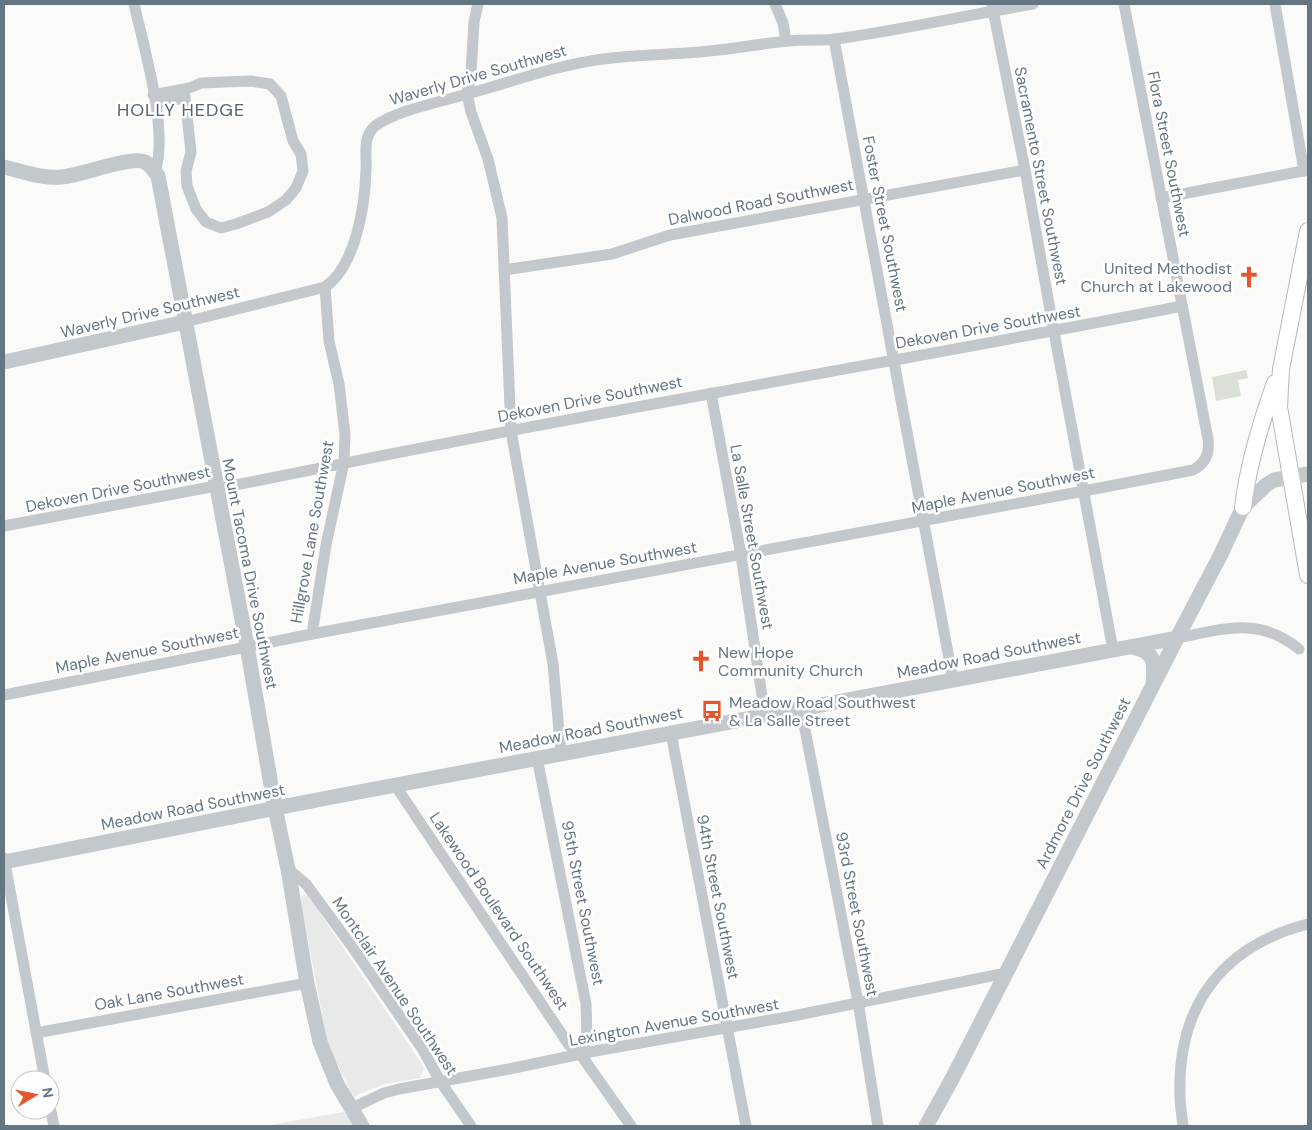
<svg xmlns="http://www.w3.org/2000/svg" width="1312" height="1130" font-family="'DM Sans',sans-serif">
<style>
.built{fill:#e8e9e9}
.green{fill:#dadfd7}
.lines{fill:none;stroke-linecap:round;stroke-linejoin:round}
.secondary-casing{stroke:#b3babf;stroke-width:18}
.minor{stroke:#c3c8cc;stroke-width:11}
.tertiary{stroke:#c3c8cc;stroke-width:15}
.secondary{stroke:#fff;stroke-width:16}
.labels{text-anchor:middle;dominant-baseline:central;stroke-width:5;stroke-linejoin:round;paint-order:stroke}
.street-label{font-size:16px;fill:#657683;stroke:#fff}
.poi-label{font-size:16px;fill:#657683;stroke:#fff;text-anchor:start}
.neighbourhood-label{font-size:18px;letter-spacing:1px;fill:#57646e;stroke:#fff}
</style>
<rect width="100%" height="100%" fill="#fafaf8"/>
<g class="built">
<path d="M305 894 309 897 421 1063 424 1068 420 1078 385 1084 361 1093 354 1098 328 1045 301 904V897Z"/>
<path d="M344 1112 354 1126H265Z"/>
</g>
<path class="green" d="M1246 370 1248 378 1238 380 1241 396 1216 401 1212 377Z"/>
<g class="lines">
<g class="secondary-casing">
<g id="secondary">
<path d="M1308 231 1281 369 1279 407 1308 575"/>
<path d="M1243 507C1248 466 1261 422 1275 383"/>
</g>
</g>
<g class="minor">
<path d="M134 4C144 48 169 131 155 172"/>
<path d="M478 4 474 22 471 73 467 94 471 112 488 159 502 218 511 431 553 664 561 753"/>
<path d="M775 4 783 23 786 41"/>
<path d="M1275 4 1304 171"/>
<path d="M992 5 1025 170 1054 332 1113 650"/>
<path d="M834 39 953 680"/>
<path d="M153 95 184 89 192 87 201 83 250 81 270 84 281 96 293 141 301 154 303 171 296 188 286 200 268 212 236 224 221 228 206 222 196 209 187 186 186 171 191 152 184 89"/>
<path d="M155 103 184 98"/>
<path d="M1161 198 1308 170"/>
<path d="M504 270 612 254 670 235 1025 170"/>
<path d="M185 322 325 287C356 266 365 205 366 170 367 155 362 137 375 126 397 110 441 102 467 94 512 82 557 65 603 59 638 54 674 55 709 51 736 49 762 43 789 41 805 39 821 41 836 39 902 30 967 15 1033 4"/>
<path d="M711 393 741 555 765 716"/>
<path d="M4 526 216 486H231C392 453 553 422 714 393 870 364 1026 337 1182 306"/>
<path d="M312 634 326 545 344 462 345 434 339 384 329 341 325 287"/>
<path d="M1177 638C1224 629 1258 616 1299 649"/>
<path d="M4 695 312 634 1084 491 1193 470C1206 463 1210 453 1208 439L1124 4"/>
<path d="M801 709 858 1002 878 1126"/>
<path d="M671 733 746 1126"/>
<path d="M537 758 586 1004 587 1036 581 1055"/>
<path d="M395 785 569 1045 581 1055 631 1126"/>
<path d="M4 858 45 1080"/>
<path d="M288 869 306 884 353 948 423 1050 440 1081 471 1126"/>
<path d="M36 1033 307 983"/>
<path d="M50 1107 54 1126"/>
<path d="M350 1109 384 1093 399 1089 509 1069 595 1051 793 1016 1006 973"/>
<path d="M1183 1126C1182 1116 1180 1106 1180 1096 1177 1006 1222 946 1308 924"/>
</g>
<g class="tertiary">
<path d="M4 167C22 171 42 179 61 177 81 176 131 155 145 162 151 165 154 171 158 176L247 646 275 808 288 869 307 983 320 1042 337 1084 362 1126"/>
<path d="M4 362 185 322"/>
<path d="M1132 647C1155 651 1155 662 1153 683"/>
<path d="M4 862 327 798 1177 638"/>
<path d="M926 1126 952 1079 1177 638 1220 556 1243 507 1266 485 1274 480 1308 474"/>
</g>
<use href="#secondary" class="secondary"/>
</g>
<defs>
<g id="church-bare" transform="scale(1.725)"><path d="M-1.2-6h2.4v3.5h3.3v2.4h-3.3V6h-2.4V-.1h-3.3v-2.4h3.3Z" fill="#e4572e" stroke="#fff" stroke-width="2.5" paint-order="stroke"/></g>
<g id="bus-bare" transform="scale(1.725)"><path d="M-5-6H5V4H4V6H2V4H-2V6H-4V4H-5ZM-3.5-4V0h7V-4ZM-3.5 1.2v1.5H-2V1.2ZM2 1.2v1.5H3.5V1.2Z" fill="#e4572e" stroke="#fff" stroke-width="2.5" paint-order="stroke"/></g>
</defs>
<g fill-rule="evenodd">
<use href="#church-bare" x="1249" y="277"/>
<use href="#church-bare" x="701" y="661"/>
<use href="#bus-bare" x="712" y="711"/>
</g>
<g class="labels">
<g class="street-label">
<text transform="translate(478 75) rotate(-16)">Waverly Drive Southwest</text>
<text transform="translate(1169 154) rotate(79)">Flora Street Southwest</text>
<text transform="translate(1041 176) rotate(79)">Sacramento Street Southwest</text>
<text transform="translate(761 202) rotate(-11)">Dalwood Road Southwest</text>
<text transform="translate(885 224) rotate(79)">Foster Street Southwest</text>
<text transform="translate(150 312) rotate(-13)">Waverly Drive Southwest</text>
<text transform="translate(988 327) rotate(-10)">Dekoven Drive Southwest</text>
<text transform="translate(590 399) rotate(-11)">Dekoven Drive Southwest</text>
<text transform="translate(118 489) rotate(-11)">Dekoven Drive Southwest</text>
<text transform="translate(1003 490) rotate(-11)">Maple Avenue Southwest</text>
<text transform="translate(312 532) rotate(-80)">Hillgrove Lane Southwest</text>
<text transform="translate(752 537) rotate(80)">La Salle Street Southwest</text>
<text transform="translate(605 563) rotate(-10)">Maple Avenue Southwest</text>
<text transform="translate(250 574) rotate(79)">Mount Tacoma Drive Southwest</text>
<text transform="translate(147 650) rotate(-11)">Maple Avenue Southwest</text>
<text transform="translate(989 655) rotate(-11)">Meadow Road Southwest</text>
<text transform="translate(591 730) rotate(-11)">Meadow Road Southwest</text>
<text transform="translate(1083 783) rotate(-63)">Ardmore Drive Southwest</text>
<text transform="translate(193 807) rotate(-11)">Meadow Road Southwest</text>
<text transform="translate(718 897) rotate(79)">94th Street Southwest</text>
<text transform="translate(583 903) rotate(79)">95th Street Southwest</text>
<text transform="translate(499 911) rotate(56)">Lakewood Boulevard Southwest</text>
<text transform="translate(857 914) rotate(79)">93rd Street Southwest</text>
<text transform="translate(395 986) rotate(56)">Montclair Avenue Southwest</text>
<text transform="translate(169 992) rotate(-10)">Oak Lane Southwest</text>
<text transform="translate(674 1022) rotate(-10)">Lexington Avenue Southwest</text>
</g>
<g class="poi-label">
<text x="1232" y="268" text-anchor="end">United Methodist<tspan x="1232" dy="18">Church at Lakewood</tspan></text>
<text x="718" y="652">New Hope<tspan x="718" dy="18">Community Church</tspan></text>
<text x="729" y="702">Meadow Road Southwest<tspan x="729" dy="18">&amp; La Salle Street</tspan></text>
</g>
<g class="neighbourhood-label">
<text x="181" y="110">HOLLY HEDGE</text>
</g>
</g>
<rect width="1312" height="1130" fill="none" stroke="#657683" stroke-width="10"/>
<g transform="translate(35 1095) rotate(80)"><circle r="24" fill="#ffffff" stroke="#c1c8cd"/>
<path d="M0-4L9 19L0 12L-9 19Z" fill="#e4572e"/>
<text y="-8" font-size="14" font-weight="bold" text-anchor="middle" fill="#657683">N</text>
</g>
</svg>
